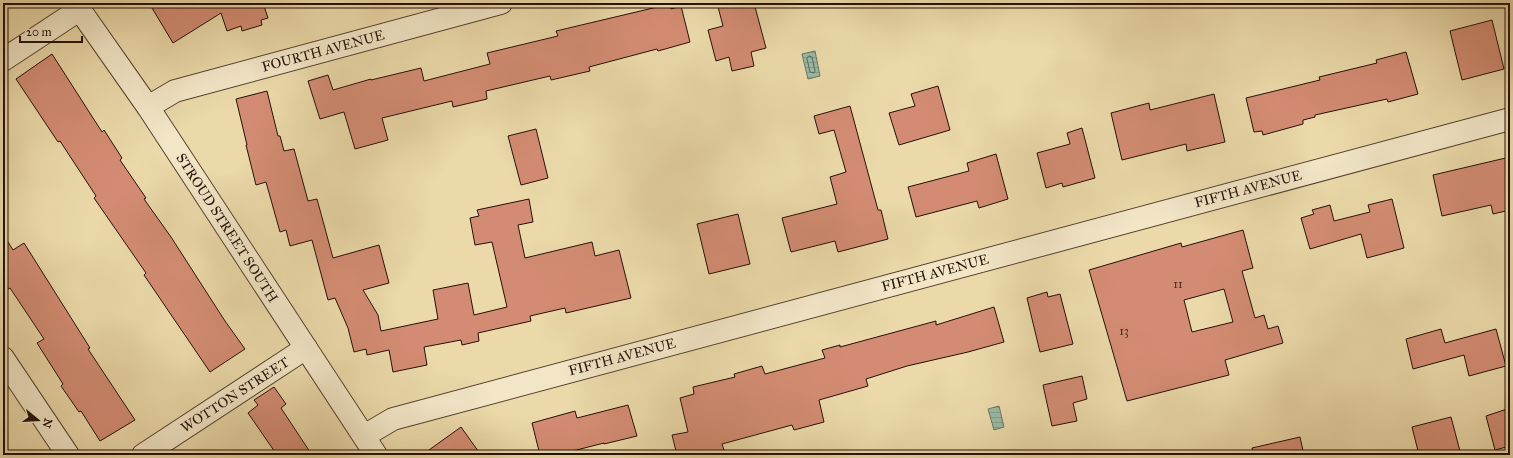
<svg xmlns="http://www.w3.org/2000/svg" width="1513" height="458" font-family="'IM FELL Great Primer',serif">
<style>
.water{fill:url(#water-rules);stroke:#6a7665}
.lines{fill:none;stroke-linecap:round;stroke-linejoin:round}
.shore{stroke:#5e6556;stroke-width:1}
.building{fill:#d38c73;stroke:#241006;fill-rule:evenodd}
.minor-casing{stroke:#56422f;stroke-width:24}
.minor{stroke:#f2e6c7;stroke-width:22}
.labels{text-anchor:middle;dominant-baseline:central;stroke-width:4;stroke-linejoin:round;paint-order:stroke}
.number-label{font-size:12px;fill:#502f21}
.street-label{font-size:14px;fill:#241006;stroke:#f2e6c7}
</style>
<defs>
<pattern id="water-rules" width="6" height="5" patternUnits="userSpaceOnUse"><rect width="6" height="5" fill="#99baa5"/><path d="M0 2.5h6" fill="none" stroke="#849f8d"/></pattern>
</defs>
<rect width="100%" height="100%" fill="#ebd9a9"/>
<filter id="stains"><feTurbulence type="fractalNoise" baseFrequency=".005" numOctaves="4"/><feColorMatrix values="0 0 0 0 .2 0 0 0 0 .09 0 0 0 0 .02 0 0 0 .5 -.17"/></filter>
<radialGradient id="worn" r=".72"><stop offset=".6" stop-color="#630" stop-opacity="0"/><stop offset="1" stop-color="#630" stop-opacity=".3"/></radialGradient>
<g class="water">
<path d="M815 51 820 76 808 79 802 54Z"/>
<path d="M999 406 1004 427 994 430 988 409Z"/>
</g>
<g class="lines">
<path class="shore" d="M809 56 812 57 815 71 814 73 810 72 807 59Z"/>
</g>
<g class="building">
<path d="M149 3H263L268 18 261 20 262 25 242 31 241 26 227 31 221 13 173 43Z"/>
<path d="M717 3H754L766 48 751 52 754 66 732 71 729 57 716 61 708 30 723 26Z"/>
<path d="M670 4 671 9 681 6 690 42 658 51 657 49 589 67 590 71 551 80 550 76 486 91 487 99 453 107 452 101 382 118 388 140 355 149 344 112 320 119 308 81 328 75 333 90 371 79V80L421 68 424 81 490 64 487 53 558 36 556 31Z"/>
<path d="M1492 20 1504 69 1462 80 1450 31Z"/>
<path d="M1406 52 1418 94 1388 102 1387 99 1315 115V117L1303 120V124L1263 135 1262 131 1254 132 1246 98 1320 80 1319 77 1377 63 1376 60Z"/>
<path d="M52 54 102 132 104 130 122 158 120 160 146 198 144 199 171 237 225 321 245 349 210 372 144 275 146 273 94 198 96 196 60 141 58 142 16 79Z"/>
<path d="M938 86 950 130 899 145 889 113 915 106 911 94Z"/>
<path d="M267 91 278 136H280L284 151 294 149 308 201 317 199 333 258 379 245 389 283 363 290 378 315 381 331 438 319 433 290 468 283 474 315 507 307 492 242 475 245 470 218 479 216 477 210 529 199 533 222 518 225 525 258 592 242 595 256 619 250 631 298 566 313 565 308 530 316 531 321 478 333 479 341 462 345 461 340 424 347 427 365 393 372 389 350 367 355 366 349 354 352 348 328 335 298 328 300 312 240 290 246 286 230 280 232 266 182 256 185 246 145H247L236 99Z"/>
<path d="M1214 94 1225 142 1187 151 1186 144 1122 160 1111 113 1149 103 1150 110Z"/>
<path d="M850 106 878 210H881L888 239 838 252 835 241 791 252 782 218 837 204 830 177 846 172 834 130 819 134 814 116Z"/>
<path d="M1082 128 1095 178 1063 187 1062 183 1046 188 1037 153 1070 144 1067 133Z"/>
<path d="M536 129 548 178 521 185 508 136Z"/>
<path d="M996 154 1008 199 979 208 977 201 916 217 908 187 969 171 967 163Z"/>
<path d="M1510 157V210L1493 214 1491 205 1442 216 1433 175Z"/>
<path d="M1392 199 1404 248 1367 258 1361 234 1310 249 1301 218 1314 214 1312 210 1330 205 1334 221 1370 212 1368 205Z"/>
<path d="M738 214 750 264 709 274 697 224Z"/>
<path d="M1243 230 1253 268 1242 271 1255 318 1264 315 1268 329 1278 326 1283 343 1225 360 1229 375 1127 401 1089 270 1181 243 1182 247ZM1224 289 1233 322 1192 332 1184 300Z"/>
<path d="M3 234 13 250 24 243 90 348 88 349 135 420 100 441 81 411 79 412 61 386 63 384 37 343 44 339 10 288 3 292Z"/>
<path d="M1047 292 1048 297 1060 294 1073 344 1040 352 1027 298Z"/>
<path d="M994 307 1004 342 968 352 907 366 866 379 868 386 819 400 824 422 794 430 792 425 722 444 724 450 701 455H677L672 435 688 432 680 398 694 394 693 387 735 377 734 374 762 366 765 374 825 358 822 350 840 345V347L936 321V325Z"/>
<path d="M1441 329 1445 343 1496 329 1506 366 1469 376 1464 355 1413 369 1406 339Z"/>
<path d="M1082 376 1087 399 1073 403 1077 421 1052 426 1043 385Z"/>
<path d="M274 387 286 404 281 408 312 455H277L248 413 258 405 254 400Z"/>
<path d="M628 405 637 436 604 444V443L557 455H540L532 423 575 411 577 418Z"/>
<path d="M1510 408V446L1495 450 1486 416Z"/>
<path d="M1451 417 1461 455H1419L1412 427Z"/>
<path d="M461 427 481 455H422Z"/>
<path d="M1300 437 1304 455H1253L1252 448Z"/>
</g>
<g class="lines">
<g class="minor-casing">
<g id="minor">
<path d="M75 3 148 107 376 455"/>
<path d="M3 60 79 10"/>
<path d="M148 107 175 91 501 3"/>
<path d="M3 358 68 455"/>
<path d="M364 436 393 419 1510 119"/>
<path d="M143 455 306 348"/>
</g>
</g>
<use href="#minor" class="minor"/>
</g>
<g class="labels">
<g class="number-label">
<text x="1178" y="284">11</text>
<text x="1124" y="331">13</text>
</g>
<g class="street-label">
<text transform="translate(323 51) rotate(-15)">FOURTH AVENUE</text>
<text transform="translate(1248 189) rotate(-15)">FIFTH AVENUE</text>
<text transform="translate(227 228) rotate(57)">STROUD STREET SOUTH</text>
<text transform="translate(935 273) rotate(-15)">FIFTH AVENUE</text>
<text transform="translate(622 357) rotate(-15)">FIFTH AVENUE</text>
<text transform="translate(235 395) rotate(-33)">WOTTON STREET</text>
</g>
</g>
<rect width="1513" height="458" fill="none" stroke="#ebd9a9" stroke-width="16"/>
<rect x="4" y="4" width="1505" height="450" fill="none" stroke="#241006" stroke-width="2"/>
<rect x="8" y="8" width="1497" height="442" fill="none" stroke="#241006"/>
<g transform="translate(38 420) rotate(108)" stroke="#f2e6c7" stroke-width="3" paint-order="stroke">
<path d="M0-3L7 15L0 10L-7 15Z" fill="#241006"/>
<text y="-6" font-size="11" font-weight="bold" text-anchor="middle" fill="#241006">N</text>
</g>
<path d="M20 36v6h62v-6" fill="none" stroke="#241006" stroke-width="2"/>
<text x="26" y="36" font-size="12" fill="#241006" stroke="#f2e6c7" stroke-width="3" paint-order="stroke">20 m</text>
<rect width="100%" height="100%" filter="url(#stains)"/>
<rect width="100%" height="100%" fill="url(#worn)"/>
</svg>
